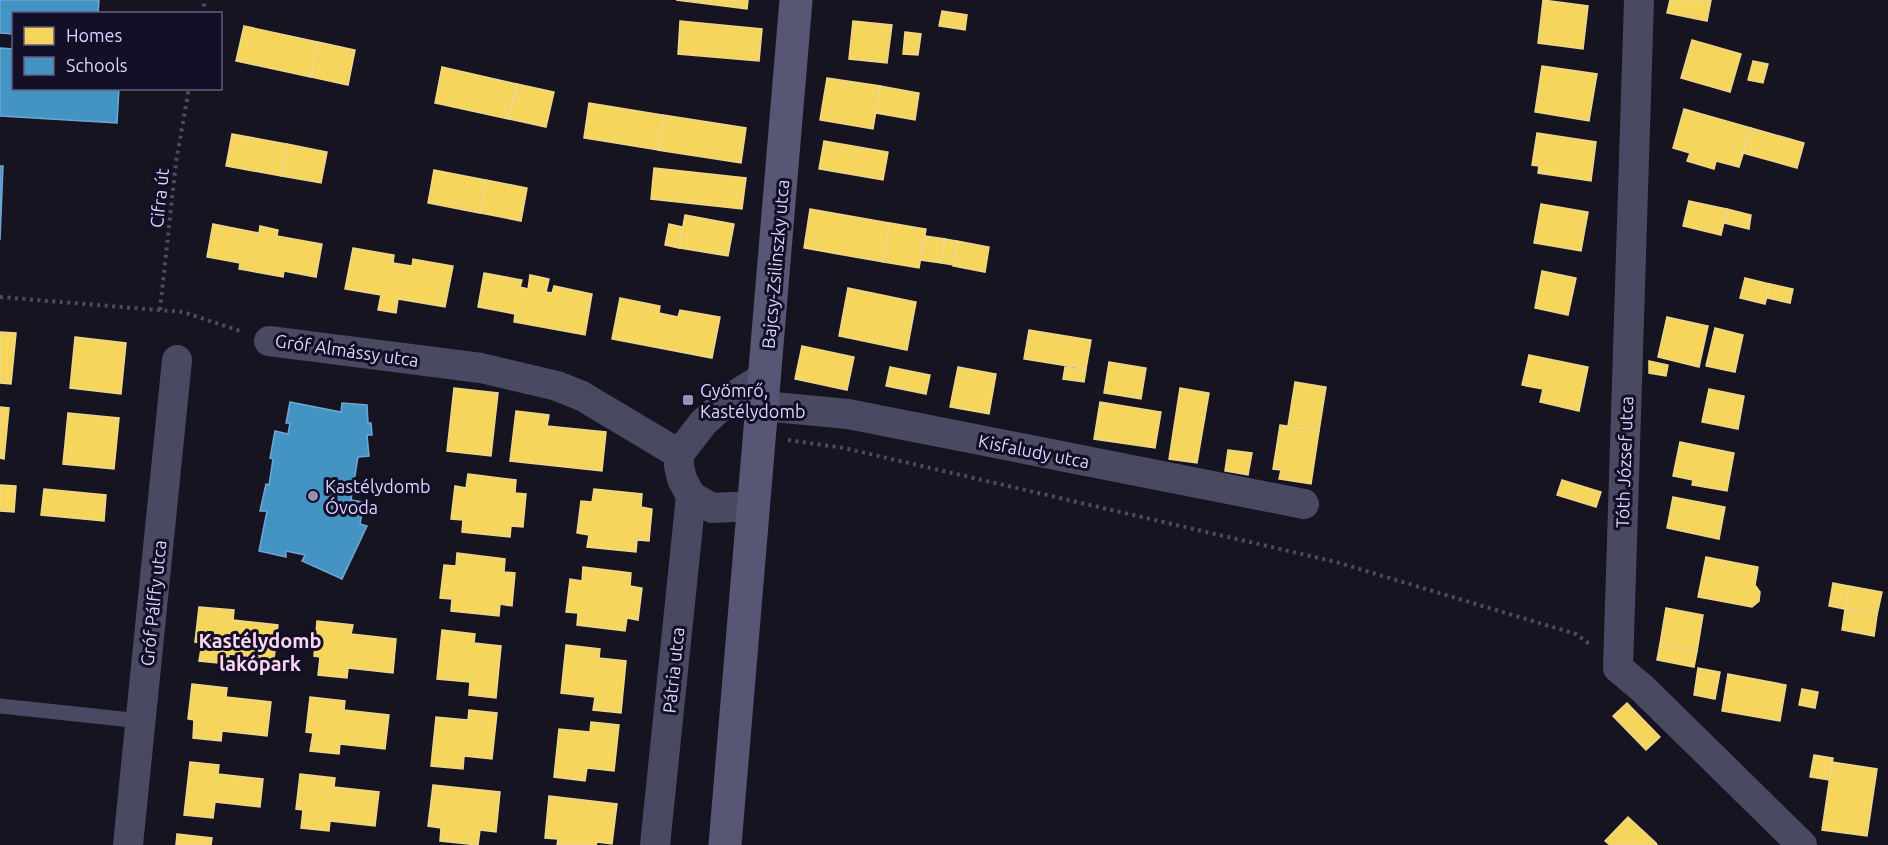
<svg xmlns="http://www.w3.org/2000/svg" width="1888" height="845" font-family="Ubuntu,sans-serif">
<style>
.homes{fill:#f6d55c;stroke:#edd58d;stroke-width:1.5}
.schools{fill:#4393c3;stroke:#70a6d5;stroke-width:1.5}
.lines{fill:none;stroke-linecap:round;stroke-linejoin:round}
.path{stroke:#44505f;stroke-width:4;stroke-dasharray:3 4.5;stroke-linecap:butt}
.service{stroke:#4a4962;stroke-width:15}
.minor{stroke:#4a4962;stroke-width:30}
.secondary{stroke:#575674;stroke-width:33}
.poi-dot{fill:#9591b1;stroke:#130f26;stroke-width:2}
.labels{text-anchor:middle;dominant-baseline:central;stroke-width:6;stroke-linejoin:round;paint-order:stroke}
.street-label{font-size:18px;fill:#d9d4ff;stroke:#130f26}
.poi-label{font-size:18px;fill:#d9d4ff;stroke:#130f26;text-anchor:start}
.neighbourhood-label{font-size:20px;font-weight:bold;fill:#ffd6f0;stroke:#130f26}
</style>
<rect width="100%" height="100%" fill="#161421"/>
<g class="homes">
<path d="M676 0H748L747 9Z"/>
<path d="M1543 0 1588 6 1583 49 1538 43Z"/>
<path d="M1670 0H1711L1707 21 1667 13Z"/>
<path d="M942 11 967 15 965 30 939 26Z"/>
<path d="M680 21 762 29 759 61 678 54Z"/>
<path d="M853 21 892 25 887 63 849 59Z"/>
<path d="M244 26 318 42 311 77 236 61Z"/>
<path d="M905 32 921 34 918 55 903 54Z"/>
<path d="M1692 40 1741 54 1730 92 1681 78Z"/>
<path d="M318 42 355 50 348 85 311 77Z"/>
<path d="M1753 61 1768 64 1763 83 1748 80Z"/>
<path d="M1542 66 1597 74 1589 121 1535 112Z"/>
<path d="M442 67 517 84 509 119 435 103Z"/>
<path d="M827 78 880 86 873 129 820 120Z"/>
<path d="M517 84 554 92 546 127 509 119Z"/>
<path d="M880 86 919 93 915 120 875 113Z"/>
<path d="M589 103 663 115 658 150 584 138Z"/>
<path d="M1684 109 1751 128 1739 167 1716 161 1714 169 1687 161 1690 153 1673 148Z"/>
<path d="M663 115 746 128 741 163 658 150Z"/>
<path d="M1751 128 1804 143 1797 168 1743 153Z"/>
<path d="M1537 133 1596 142 1591 181 1538 173 1539 166 1532 165Z"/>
<path d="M232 134 287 144 281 176 226 166Z"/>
<path d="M824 141 888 152 883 180 819 169Z"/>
<path d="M287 144 327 152 321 183 281 176Z"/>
<path d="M654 168 746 178 742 209 651 199Z"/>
<path d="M434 170 486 180 480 213 428 203Z"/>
<path d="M486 180 527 188 521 221 480 213Z"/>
<path d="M1689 201 1727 209 1721 235 1683 226Z"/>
<path d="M1541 204 1588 212 1581 251 1534 243Z"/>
<path d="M810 209 890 223 883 262 804 248Z"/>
<path d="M1727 209 1751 215 1749 229 1724 223Z"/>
<path d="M685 215 734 224 728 256 679 248Z"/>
<path d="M890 223 926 229 919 268 883 262Z"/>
<path d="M213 224 259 233 260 226 278 230 277 236 322 244 316 277 284 271 283 277 239 269 240 263 207 257Z"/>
<path d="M669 224 683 227 679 248 665 245Z"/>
<path d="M925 236 945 239 941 263 921 260Z"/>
<path d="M945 239 957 241 953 265 941 263Z"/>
<path d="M957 241 989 247 985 272 953 266Z"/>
<path d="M353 248 394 255 393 263 412 266 413 259 453 266 445 307 398 299 396 313 378 310 381 295 345 289Z"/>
<path d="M1542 271 1576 278 1568 315 1535 308Z"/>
<path d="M484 273 522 280 520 287 528 289 530 275 549 279 546 292 552 293 554 286 592 294 585 335 514 322 515 314 478 307Z"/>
<path d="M1745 278 1770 284 1765 304 1740 298Z"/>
<path d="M1770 284 1793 289 1790 303 1767 298Z"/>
<path d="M848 288 916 302 907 350 839 336Z"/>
<path d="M620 298 660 306 659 313 678 317 680 310 720 317 712 358 612 339Z"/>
<path d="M1667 317 1708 326 1699 367 1658 357Z"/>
<path d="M1715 328 1743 335 1735 372 1706 366Z"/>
<path d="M1029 330 1091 340 1086 369 1024 359Z"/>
<path d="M0 332 16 333 11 384 0 383Z"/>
<path d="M75 337 126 343 121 394 70 388Z"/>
<path d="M802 346 854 357 847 390 795 379Z"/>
<path d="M1529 355 1588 367 1579 411 1540 402 1543 389 1522 385Z"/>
<path d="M1649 361 1668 365 1666 376 1649 373Z"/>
<path d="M1109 362 1146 368 1141 399 1104 393Z"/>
<path d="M890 367 930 375 926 394 886 386Z"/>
<path d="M958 367 996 374 989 414 950 407Z"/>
<path d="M1065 367 1086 370 1084 382 1063 379Z"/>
<path d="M1295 382 1326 387 1319 431 1288 426Z"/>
<path d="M454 388 498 393 491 456 447 451Z"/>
<path d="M1180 388 1209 393 1197 463 1169 459Z"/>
<path d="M1709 389 1744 396 1738 429 1702 422Z"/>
<path d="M1100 402 1161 412 1155 448 1094 439Z"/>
<path d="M0 407 9 408 4 459 0 458Z"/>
<path d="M516 411 549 415 547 426 606 432 602 471 510 461Z"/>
<path d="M68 413 119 418 114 469 63 464Z"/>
<path d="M1280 425 1319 431 1311 484 1279 479 1281 470 1273 469Z"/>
<path d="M1680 442 1734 453 1727 491 1692 485 1693 480 1673 476Z"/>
<path d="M1228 450 1252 453 1248 475 1225 471Z"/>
<path d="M468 474 516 480 515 493 526 494 523 527 511 526 510 537 462 532 463 520 451 519 455 486 466 488Z"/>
<path d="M1562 480 1601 492 1596 507 1557 495Z"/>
<path d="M0 485 16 486 14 512 0 511Z"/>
<path d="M44 489 106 495 104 521 41 515Z"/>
<path d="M594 489 642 494 641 507 652 509 649 541 637 540 636 552 587 547 589 535 577 533 581 501 592 502Z"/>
<path d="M1673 497 1725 507 1719 539 1667 528Z"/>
<path d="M457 553 505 559 504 572 515 573 512 606 500 604 499 616 451 611 452 599 440 598 444 565 456 566Z"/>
<path d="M1706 557 1758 567 1755 585 1760 592 1759 601 1752 607 1698 597Z"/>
<path d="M583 567 631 573 630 586 642 588 638 620 627 618 625 631 577 625 578 613 566 612 570 579 582 581Z"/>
<path d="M1833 583 1849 586 1845 609 1829 606Z"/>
<path d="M1849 586 1882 592 1877 615 1845 609Z"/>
<path d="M199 607 234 610 233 620 278 625 274 659 229 654 228 664 199 661 202 643 195 642Z"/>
<path d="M1666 608 1703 615 1697 651 1660 644Z"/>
<path d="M1845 609 1877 615 1874 636 1842 630Z"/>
<path d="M317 621 353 625 351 634 396 639 393 673 348 668 347 678 318 675 320 657 314 656Z"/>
<path d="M442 630 475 634 474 643 501 646 496 698 469 695 470 682 437 679Z"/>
<path d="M1660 644 1697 651 1694 667 1657 660Z"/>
<path d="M566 645 600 649 599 658 626 661 621 713 593 710 595 697 561 693Z"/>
<path d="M1698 668 1720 672 1715 699 1694 695Z"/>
<path d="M1728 674 1786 685 1780 721 1722 711Z"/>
<path d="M192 684 227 688 226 697 271 702 267 736 222 731 221 741 193 738 194 720 188 719Z"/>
<path d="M1802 689 1818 692 1815 708 1799 705Z"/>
<path d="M310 697 345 701 344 710 389 715 385 749 340 744 339 754 310 751 313 733 306 732Z"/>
<path d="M1627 703 1660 737 1646 750 1613 716Z"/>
<path d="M469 710 497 713 492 759 464 756 463 769 431 766 436 717 468 720Z"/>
<path d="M591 722 619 725 614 771 587 768 585 781 554 777 559 729 590 732Z"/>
<path d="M1814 755 1833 758 1829 780 1810 777Z"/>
<path d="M190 762 219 765 218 774 263 779 260 807 215 802 213 818 184 815Z"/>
<path d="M1832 762 1877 769 1867 836 1822 830Z"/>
<path d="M300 774 335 778 334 787 379 792 375 826 330 821 329 831 301 828 303 810 296 809Z"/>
<path d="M433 785 500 792 496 832 480 830 478 845 440 841 441 828 428 826Z"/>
<path d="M549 796 617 804 612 844 597 842 596 845H557L558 839 545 838Z"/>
<path d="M1628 817 1656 843 1657 845H1610L1605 841Z"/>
<path d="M177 834 212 838 211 845H176Z"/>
</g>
<g class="schools">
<path d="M0 0H99L98 14H14V34L0 33Z"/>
<path d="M0 48 14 49V88H119L117 123 0 116Z"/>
<path d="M0 166H3L0 240Z"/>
<path d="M290 402 341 412 342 403 367 405 368 423H371L372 435H367L369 456 358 457 351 500 364 502 360 524 367 526 342 579 302 561 305 555 286 551V557L259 551 267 511H260L266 484 269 485 273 459 270 458 275 431 288 434 290 423H286Z"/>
</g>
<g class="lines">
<g class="path">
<path d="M202 14 205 0"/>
<path d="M0 297 183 312 243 332"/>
<path d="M160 310 176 162 189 88"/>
<path d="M788 440 844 448 1336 562 1576 634 1592 646"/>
</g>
<path class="service" d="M0 706 141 721"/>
<g class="minor">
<path d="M1639 0 1618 668 1642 688 1802 845"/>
<path d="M269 341 481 368 557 386 582 396 679 454"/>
<path d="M763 406 848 414 1304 504"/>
<path d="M754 506 712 508 691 496 682 479 679 466V454L703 423 729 399 766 376"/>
<path d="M128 845 177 360"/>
<path d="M655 845 691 496"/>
</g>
<path class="secondary" d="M725 845 796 0"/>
</g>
<g class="poi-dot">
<rect x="682" y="394" width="12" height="12" rx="3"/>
<circle cx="313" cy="496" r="6"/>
</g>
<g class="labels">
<g class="street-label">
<text transform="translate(159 198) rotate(-84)">Cifra út</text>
<text transform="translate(775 264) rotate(-85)">Bajcsy-Zsilinszky utca</text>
<text transform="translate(347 350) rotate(8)">Gróf Almássy utca</text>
<text transform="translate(1034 451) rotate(11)">Kisfaludy utca</text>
<text transform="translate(1624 462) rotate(-88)">Tóth József utca</text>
<text transform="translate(153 603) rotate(-84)">Gróf Pálffy utca</text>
<text transform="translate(673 670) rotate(-84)">Pátria utca</text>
</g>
<g class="poi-label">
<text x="700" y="390">Gyömrő,<tspan x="700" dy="21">Kastélydomb</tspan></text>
<text x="325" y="486">Kastélydomb<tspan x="325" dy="21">Óvoda</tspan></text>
</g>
<g class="neighbourhood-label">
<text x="260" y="640">Kastélydomb<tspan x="260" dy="23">lakópark</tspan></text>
</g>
</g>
<rect x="12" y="12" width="210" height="78" fill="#130f26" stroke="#625e7d" stroke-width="1.5"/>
<rect x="24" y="27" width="30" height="18" fill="#f6d55c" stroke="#625e7d" stroke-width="1.5"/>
<text x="66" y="42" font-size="18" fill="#d9d4ff">Homes</text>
<rect x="24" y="57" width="30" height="18" fill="#4393c3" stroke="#625e7d" stroke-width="1.5"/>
<text x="66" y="72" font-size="18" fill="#d9d4ff">Schools</text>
</svg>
